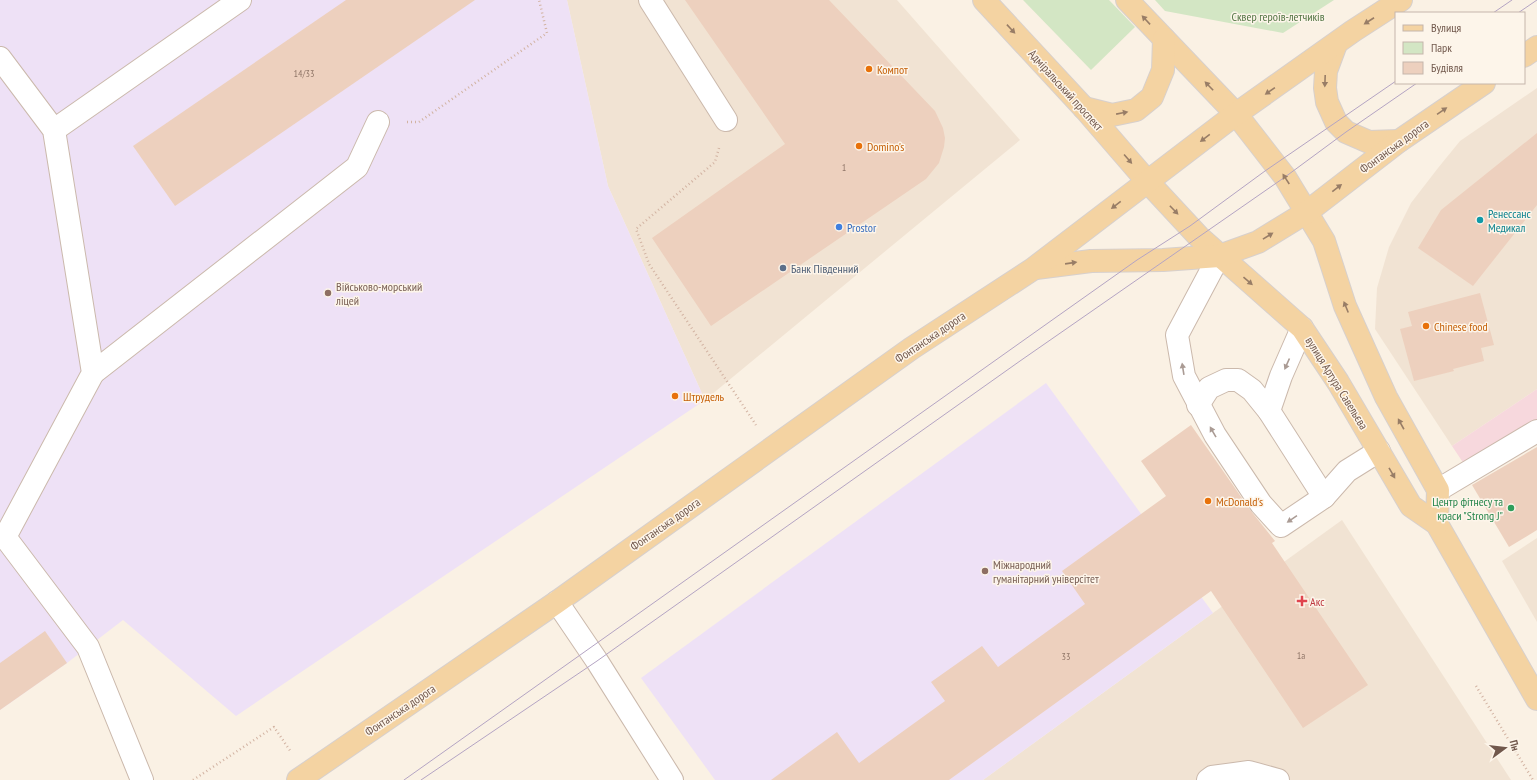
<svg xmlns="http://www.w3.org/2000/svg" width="1537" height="780" font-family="'PT Sans Narrow',sans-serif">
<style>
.residential{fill:#f1e3d3}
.education{fill:#eee1f6}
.medical{fill:#f7d8dd}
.green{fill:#d3e6c4}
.building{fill:#edd0be}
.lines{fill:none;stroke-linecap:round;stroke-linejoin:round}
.minor-casing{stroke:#cbb9ac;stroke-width:24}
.major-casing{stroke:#d7d0cd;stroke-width:24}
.path{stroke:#d2b3a2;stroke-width:2.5;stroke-dasharray:1 3;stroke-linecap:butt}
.minor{stroke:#fff;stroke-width:22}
.major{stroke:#f4d3a2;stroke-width:22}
.tram{stroke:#b4a4c3;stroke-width:1}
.oneway{fill:#987d66}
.oneway2{fill:#aa9b94}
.food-dot{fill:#e8710a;stroke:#fdf5ea;stroke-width:1.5}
.culture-dot{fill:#0f9aa8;stroke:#fdf5ea;stroke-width:1.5}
.shop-dot{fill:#3f7fe0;stroke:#fdf5ea;stroke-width:1.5}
.service-dot{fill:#5c6f8a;stroke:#fdf5ea;stroke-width:1.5}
.education-dot{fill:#8d6e63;stroke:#fdf5ea;stroke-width:1.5}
.leisure-dot{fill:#2e9e5b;stroke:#fdf5ea;stroke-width:1.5}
.health-dot{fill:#e0444e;stroke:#fdf5ea;stroke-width:1.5}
.labels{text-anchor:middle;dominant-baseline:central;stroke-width:3;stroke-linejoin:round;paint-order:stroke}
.number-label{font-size:10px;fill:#907668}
.park-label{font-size:12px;fill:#547645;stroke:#fdf5ea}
.food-label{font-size:12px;fill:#c56008;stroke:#fdf5ea;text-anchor:start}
.street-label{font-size:12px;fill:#71584c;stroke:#fdf5ea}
.culture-label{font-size:12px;fill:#0d838f;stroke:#fdf5ea;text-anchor:start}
.shop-label{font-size:12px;fill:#366cbe;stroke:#fdf5ea;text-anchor:start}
.service-label{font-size:12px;fill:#4e5e75;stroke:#fdf5ea;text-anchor:start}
.education-label{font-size:12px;fill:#785e54;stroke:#fdf5ea;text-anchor:start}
.leisure-label{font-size:12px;fill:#27864d;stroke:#fdf5ea;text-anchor:end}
.health-label{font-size:12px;fill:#be3a42;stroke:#fdf5ea;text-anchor:start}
</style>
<rect width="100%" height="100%" fill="#faf1e4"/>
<g class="residential">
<path d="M567 0H897L1020 140 705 400 608 186Z"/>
<path d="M1537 88V389L1452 446 1375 329 1377 288 1389 247 1411 203 1438 168 1460 141Z"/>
<path d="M1342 520 1511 780H983L1213 613Z"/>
<path d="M1537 538V622L1502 561Z"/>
</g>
<g class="education">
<path d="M0 0H567L608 186 705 400 236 716 123 620 67 663 0 710Z"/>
<path d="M1046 383 1213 613 983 780H715L641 678Z"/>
</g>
<path class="medical" d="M1537 389V439L1474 479 1452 446Z"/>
<g class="green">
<path d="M1023 0H1109L1135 27 1091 70Z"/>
<path d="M1155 0H1334L1283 33 1165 11Z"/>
</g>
<g class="building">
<path d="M346 0H475L175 206 133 146Z"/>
<path d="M685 0H829L935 111 943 128 945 138 944 147 939 163 926 179 711 326 652 238 785 144Z"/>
<path d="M1537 133V205L1473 286 1418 248 1441 210Z"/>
<path d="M1480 293 1494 345 1481 348 1484 361 1453 369 1454 371 1414 381 1400 329 1412 326 1408 312Z"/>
<path d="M1191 425 1251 511 1275 541 1272 543 1368 685 1303 728 1211 591 949 780H771L837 732 859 763 945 701 931 682 982 646 998 667 1085 604 1062 571 1166 496 1141 461Z"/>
<path d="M1537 447V530L1509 547 1472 485Z"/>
<path d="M45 631 67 663 0 710V663Z"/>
</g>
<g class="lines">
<g class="minor-casing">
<g id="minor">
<path d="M650 0 726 120"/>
<path d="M0 58 54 130 93 373 5 537 88 647 142 780"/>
<path d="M54 130 240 0"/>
<path d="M1219 256 1177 335 1184 376 1215 435 1261 504 1281 526 1324 497 1347 471 1379 451"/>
<path d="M93 373 357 167 378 122"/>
<path d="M1198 405 1209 388 1226 380H1238L1252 390 1269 411 1324 497"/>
<path d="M1269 411 1281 376 1302 328"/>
<path d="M1438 490 1537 431"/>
<path d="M557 602 597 661 672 780"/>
<path d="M1208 780 1212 777 1249 772 1278 780"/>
</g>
</g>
<g class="major-casing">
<g id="major">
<path d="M984 0 1084 108 1147 181 1199 237 1302 328 1338 382 1411 506 1437 524 1537 699"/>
<path d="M1127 0 1236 114 1285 177 1324 241 1345 306 1386 397 1438 490 1437 524"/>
<path d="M1336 44 1326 71 1325 88 1327 102 1336 122 1346 132 1369 142 1399 141"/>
<path d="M1524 56 1537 47"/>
<path d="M1084 108 1112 115 1136 110 1152 97 1163 70 1164 39"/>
<path d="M1036 268 1091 261 1163 260 1219 256 1258 242 1307 212 1399 141 1484 83"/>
<path d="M298 780 557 602 912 348 1033 269 1236 114 1353 31 1401 0"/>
</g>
</g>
<g class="path">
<path d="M407 122H419L547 33 539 0"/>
<path d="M719 148 715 162 636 229 649 264 756 425"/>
<path d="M1476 686 1533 780"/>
<path d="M193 780 274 727 291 752"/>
</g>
<use href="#minor" class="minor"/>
<use href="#major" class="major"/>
<g class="tram">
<path d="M1493 13 1512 0"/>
<path d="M1518 13 1537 0"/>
<path d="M404 780 1055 318 1137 260 1190 226 1265 171 1396 81"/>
<path d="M421 780 597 661 1020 361 1285 177 1346 132 1417 83"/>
</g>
</g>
<defs><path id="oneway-solid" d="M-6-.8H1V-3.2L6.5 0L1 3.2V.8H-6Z"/></defs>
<g class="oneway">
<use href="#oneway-solid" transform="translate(1146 20) rotate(-133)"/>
<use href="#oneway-solid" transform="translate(1369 21) rotate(147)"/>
<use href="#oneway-solid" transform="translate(1011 29) rotate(47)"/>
<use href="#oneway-solid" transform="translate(1325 81) rotate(92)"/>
<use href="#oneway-solid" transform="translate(1209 86) rotate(-134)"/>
<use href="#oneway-solid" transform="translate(1270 91) rotate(145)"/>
<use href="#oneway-solid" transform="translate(1442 111) rotate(-34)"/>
<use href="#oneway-solid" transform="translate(1122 113) rotate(-11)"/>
<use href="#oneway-solid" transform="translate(1205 138) rotate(143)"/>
<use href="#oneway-solid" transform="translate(1128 159) rotate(49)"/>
<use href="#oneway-solid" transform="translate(1286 179) rotate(-123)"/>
<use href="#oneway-solid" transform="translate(1337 188) rotate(-38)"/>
<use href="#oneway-solid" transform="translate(1116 205) rotate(142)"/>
<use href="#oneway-solid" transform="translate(1174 210) rotate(46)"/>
<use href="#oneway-solid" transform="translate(1268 236) rotate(-32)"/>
<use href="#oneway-solid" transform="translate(1071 263) rotate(-8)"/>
<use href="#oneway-solid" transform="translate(1248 281) rotate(41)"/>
<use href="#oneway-solid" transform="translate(1346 307) rotate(-112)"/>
<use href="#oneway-solid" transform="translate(1401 424) rotate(-119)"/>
<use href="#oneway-solid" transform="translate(1392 473) rotate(60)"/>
</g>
<g class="oneway2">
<use href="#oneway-solid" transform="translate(1287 364) rotate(114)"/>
<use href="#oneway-solid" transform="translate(1183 369) rotate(-99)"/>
<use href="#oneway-solid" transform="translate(1213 432) rotate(-120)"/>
<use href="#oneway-solid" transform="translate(1292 519) rotate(146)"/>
</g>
<g class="food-dot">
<circle cx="869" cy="69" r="4"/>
<circle cx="859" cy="146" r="4"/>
<circle cx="1426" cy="326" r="4"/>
<circle cx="675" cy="396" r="4"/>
<circle cx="1208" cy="501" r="4"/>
</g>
<circle class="culture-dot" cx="1480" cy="220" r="4"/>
<circle class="shop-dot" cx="839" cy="227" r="4"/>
<circle class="service-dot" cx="783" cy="268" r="4"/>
<g class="education-dot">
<circle cx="328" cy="293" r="4"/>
<circle cx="985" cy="571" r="4"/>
</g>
<circle class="leisure-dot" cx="1511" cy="508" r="4"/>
<path class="health-dot" d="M1300 595h4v4h4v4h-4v4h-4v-4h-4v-4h4z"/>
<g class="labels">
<g class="number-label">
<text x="304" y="73">14/33</text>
<text x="844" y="167">1</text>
<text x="1301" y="655">1а</text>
<text x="1066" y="656">33</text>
</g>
<g class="park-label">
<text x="1278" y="16">Сквер героїв-летчиків</text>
</g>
<g class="food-label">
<text x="877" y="69">Компот</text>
<text x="867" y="146">Domino's</text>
<text x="1434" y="326">Chinese food</text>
<text x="683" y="396">Штрудель</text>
<text x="1216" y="501">McDonald's</text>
</g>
<g class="street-label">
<text transform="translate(1066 90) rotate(48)">Адміральський проспект</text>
<text transform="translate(1394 146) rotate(-36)">Фонтанська дорога</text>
<text transform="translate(930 337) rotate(-34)">Фонтанська дорога</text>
<text transform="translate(1337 383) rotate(58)">вулиця Артура Савельєва</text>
<text transform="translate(665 524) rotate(-35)">Фонтанська дорога</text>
<text transform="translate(400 710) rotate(-34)">Фонтанська дорога</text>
</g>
<g class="culture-label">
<text x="1488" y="213">Ренессанс<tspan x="1488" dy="14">Медикал</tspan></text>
</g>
<g class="shop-label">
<text x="847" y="227">Prostor</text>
</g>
<g class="service-label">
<text x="791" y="268">Банк Південний</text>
</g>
<g class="education-label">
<text x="336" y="286">Військово-морський<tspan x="336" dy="14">ліцей</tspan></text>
<text x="993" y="564">Міжнародний<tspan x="993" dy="14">гуманітарний універсітет</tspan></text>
</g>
<g class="leisure-label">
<text x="1503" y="501">Центр фітнесу та<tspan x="1503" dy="14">краси "Strong J"</tspan></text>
</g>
<g class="health-label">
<text x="1310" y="601">Акс</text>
</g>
</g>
<rect x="1395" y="12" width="130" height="72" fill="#fdf5ea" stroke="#c5b6ab"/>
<rect x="1403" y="25" width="20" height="6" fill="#f4d3a2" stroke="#c5b6ab"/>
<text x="1431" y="32" font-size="12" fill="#71584c">Вулиця</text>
<rect x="1403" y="42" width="20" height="12" fill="#d3e6c4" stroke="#c5b6ab"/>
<text x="1431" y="52" font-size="12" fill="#71584c">Парк</text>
<rect x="1403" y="62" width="20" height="12" fill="#edd0be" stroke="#c5b6ab"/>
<text x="1431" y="72" font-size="12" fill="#71584c">Будівля</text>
<g transform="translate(1505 748) rotate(75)" stroke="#fdf5ea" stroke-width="3" paint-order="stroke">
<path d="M0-3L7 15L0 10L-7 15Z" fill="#71584c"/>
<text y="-6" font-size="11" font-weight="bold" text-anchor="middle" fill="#71584c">Пн</text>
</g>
</svg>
